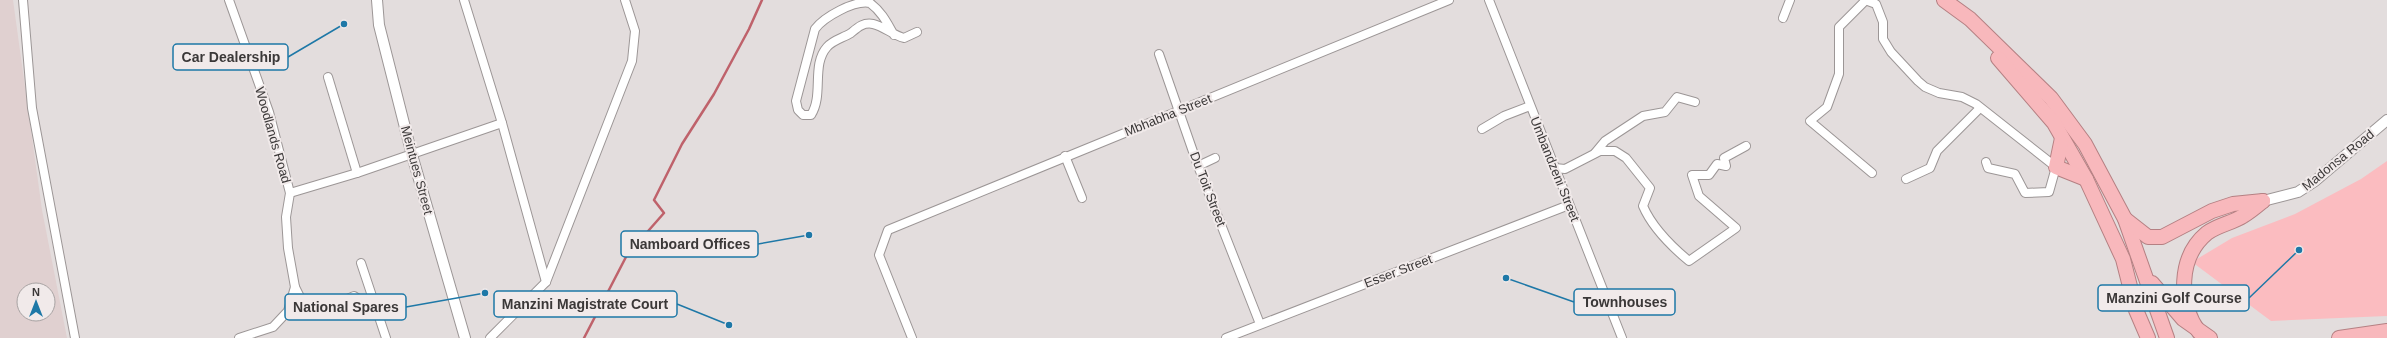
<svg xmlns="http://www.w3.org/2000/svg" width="2387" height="338" font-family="Helvetica,sans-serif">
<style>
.built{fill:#e0d0d0;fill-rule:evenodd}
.green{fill:#fbbcc0}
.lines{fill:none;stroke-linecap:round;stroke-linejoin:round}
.stream{stroke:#bf626b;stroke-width:2.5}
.minor-casing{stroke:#9c9696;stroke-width:10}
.tertiary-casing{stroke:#9c9696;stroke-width:12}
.trunk-casing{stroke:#b58083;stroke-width:16}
.minor{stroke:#fff;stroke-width:8}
.tertiary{stroke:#fff;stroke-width:10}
.trunk{stroke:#f8b8bc;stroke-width:14}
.labels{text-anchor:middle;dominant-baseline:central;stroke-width:4;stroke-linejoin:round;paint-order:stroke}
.street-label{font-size:13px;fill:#3b3838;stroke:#f1eaea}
.leader{fill:none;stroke:#1e78a7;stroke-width:1.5}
.callout-dot{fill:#1e78a7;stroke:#f1eaea;stroke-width:1.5}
.callout{fill:#f1eaea;stroke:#1e78a7;stroke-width:1.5}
.callout-label{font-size:14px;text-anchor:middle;font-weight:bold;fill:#3b3838}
</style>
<rect width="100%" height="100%" fill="#e3dddd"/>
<path class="built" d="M0 0H13L42 210 67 338H0ZM24 290H48V314H24Z"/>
<path class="green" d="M2387 161V316L2271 321 2192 262 2232 238 2295 214 2361 179Z"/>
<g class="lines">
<path class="stream" d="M584 338 627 255 664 213 654 200 682 144 714 94 749 29 762 0"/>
<g class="minor-casing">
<g id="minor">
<path d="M23 0 32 108 75 338"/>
<path d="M229 0 269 112 290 193 286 217 288 248 295 287 288 311 273 327 239 338"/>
<path d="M464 0 502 123 546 282"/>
<path d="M1489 0 1622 338"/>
<path d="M1865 0 1876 4 1883 22V39L1891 52 1918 81 1925 87 1939 93 1962 97 1976 104 2056 167 2049 192 2025 193 2015 174 1988 168 1986 162"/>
<path d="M1865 1 1839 27V74L1827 107 1810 121 1872 173"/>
<path d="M1783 18 1790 0"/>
<path d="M894 35C887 23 882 12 870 3 854 0 824 17 815 29L796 101 798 110 803 115H811C824 95 811 65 827 47 833 40 843 38 851 33 857 28 863 22 873 24 883 26 893 35 904 38L917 32"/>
<path d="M1159 54 1198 166 1260 324"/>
<path d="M328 77 357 173"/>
<path d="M1482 129 1504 116 1530 106"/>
<path d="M1595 153 1605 141 1643 116 1665 112 1677 97 1695 102"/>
<path d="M1065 156 1082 198"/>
<path d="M1198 166 1215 158"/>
<path d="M1555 168 1565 169 1600 151H1615L1626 158 1650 188 1643 206C1652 227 1671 246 1689 261L1736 228 1699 196 1692 175H1709L1717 164 1726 166 1724 158 1746 146"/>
<path d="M1906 179 1930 168 1937 151 1980 108"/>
<path d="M290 193 357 173 502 123"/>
<path d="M361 263 386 338"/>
<path d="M295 287 309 315 354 296 375 310"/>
<path d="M490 338 546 282 632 61 635 31 625 0"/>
<path d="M912 338 879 255 888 230 1449 0"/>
<path d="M1226 338 1569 205"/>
</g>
</g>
<g class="tertiary-casing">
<g id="tertiary">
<path d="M377 0 379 25 412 155 465 338"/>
<path d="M2263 201 2298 192 2315 181 2387 120"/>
</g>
</g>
<g class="trunk-casing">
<g id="trunk">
<path d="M1944 0 1970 19 2051 98 2085 144 2125 219 2167 338"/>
<path d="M1998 58 2054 123 2086 179 2123 259 2136 310 2148 338"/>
<path d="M2062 138 2056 167 2086 179"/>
<path d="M2125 219 2148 237H2162L2212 211 2233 204 2263 201"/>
<path d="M2152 283 2183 319 2210 338"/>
<path d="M2199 332C2178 303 2178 257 2207 233 2218 225 2232 223 2243 216 2250 212 2257 206 2263 201"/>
<path d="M2339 338 2387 331"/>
</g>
</g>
<use href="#minor" class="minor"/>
<use href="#tertiary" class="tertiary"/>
<use href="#trunk" class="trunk"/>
</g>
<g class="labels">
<g class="street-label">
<text transform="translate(1168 115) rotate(-22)">Mbhabha Street</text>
<text transform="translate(273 135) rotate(74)">Woodlands Road</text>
<text transform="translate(2338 160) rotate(-39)">Madonsa Road</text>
<text transform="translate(1555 169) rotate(68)">Umbandzeni Street</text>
<text transform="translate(417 170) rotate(75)">Meintues Street</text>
<text transform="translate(1208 189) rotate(69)">Du Toit Street</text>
<text transform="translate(1398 271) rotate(-21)">Esser Street</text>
</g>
</g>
<path class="leader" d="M344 24L288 57M809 235L758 244M2299 250L2249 298M1506 278L1574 302M729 325L677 304M485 293L406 307"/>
<g class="callout-dot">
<circle cx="344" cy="24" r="4"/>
<circle cx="809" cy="235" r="4"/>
<circle cx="2299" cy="250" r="4"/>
<circle cx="1506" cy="278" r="4"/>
<circle cx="729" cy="325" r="4"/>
<circle cx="485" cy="293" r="4"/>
</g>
<g class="callout">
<rect x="173" y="44" width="115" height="26" rx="4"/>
<rect x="621" y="231" width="137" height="26" rx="4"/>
<rect x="2098" y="285" width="151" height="26" rx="4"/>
<rect x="1574" y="289" width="101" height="26" rx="4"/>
<rect x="494" y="291" width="183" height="26" rx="4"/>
<rect x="285" y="294" width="121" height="26" rx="4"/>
</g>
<g class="callout-label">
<text x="231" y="62">Car Dealership</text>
<text x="690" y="249">Namboard Offices</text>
<text x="2174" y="303">Manzini Golf Course</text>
<text x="1625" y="307">Townhouses</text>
<text x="585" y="309">Manzini Magistrate Court</text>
<text x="346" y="312">National Spares</text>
</g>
<g transform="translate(36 302)"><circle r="19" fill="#f1eaea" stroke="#a8a3a3"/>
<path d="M0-3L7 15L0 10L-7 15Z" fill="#1e78a7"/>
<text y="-6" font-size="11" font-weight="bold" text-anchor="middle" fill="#3b3838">N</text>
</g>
</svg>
